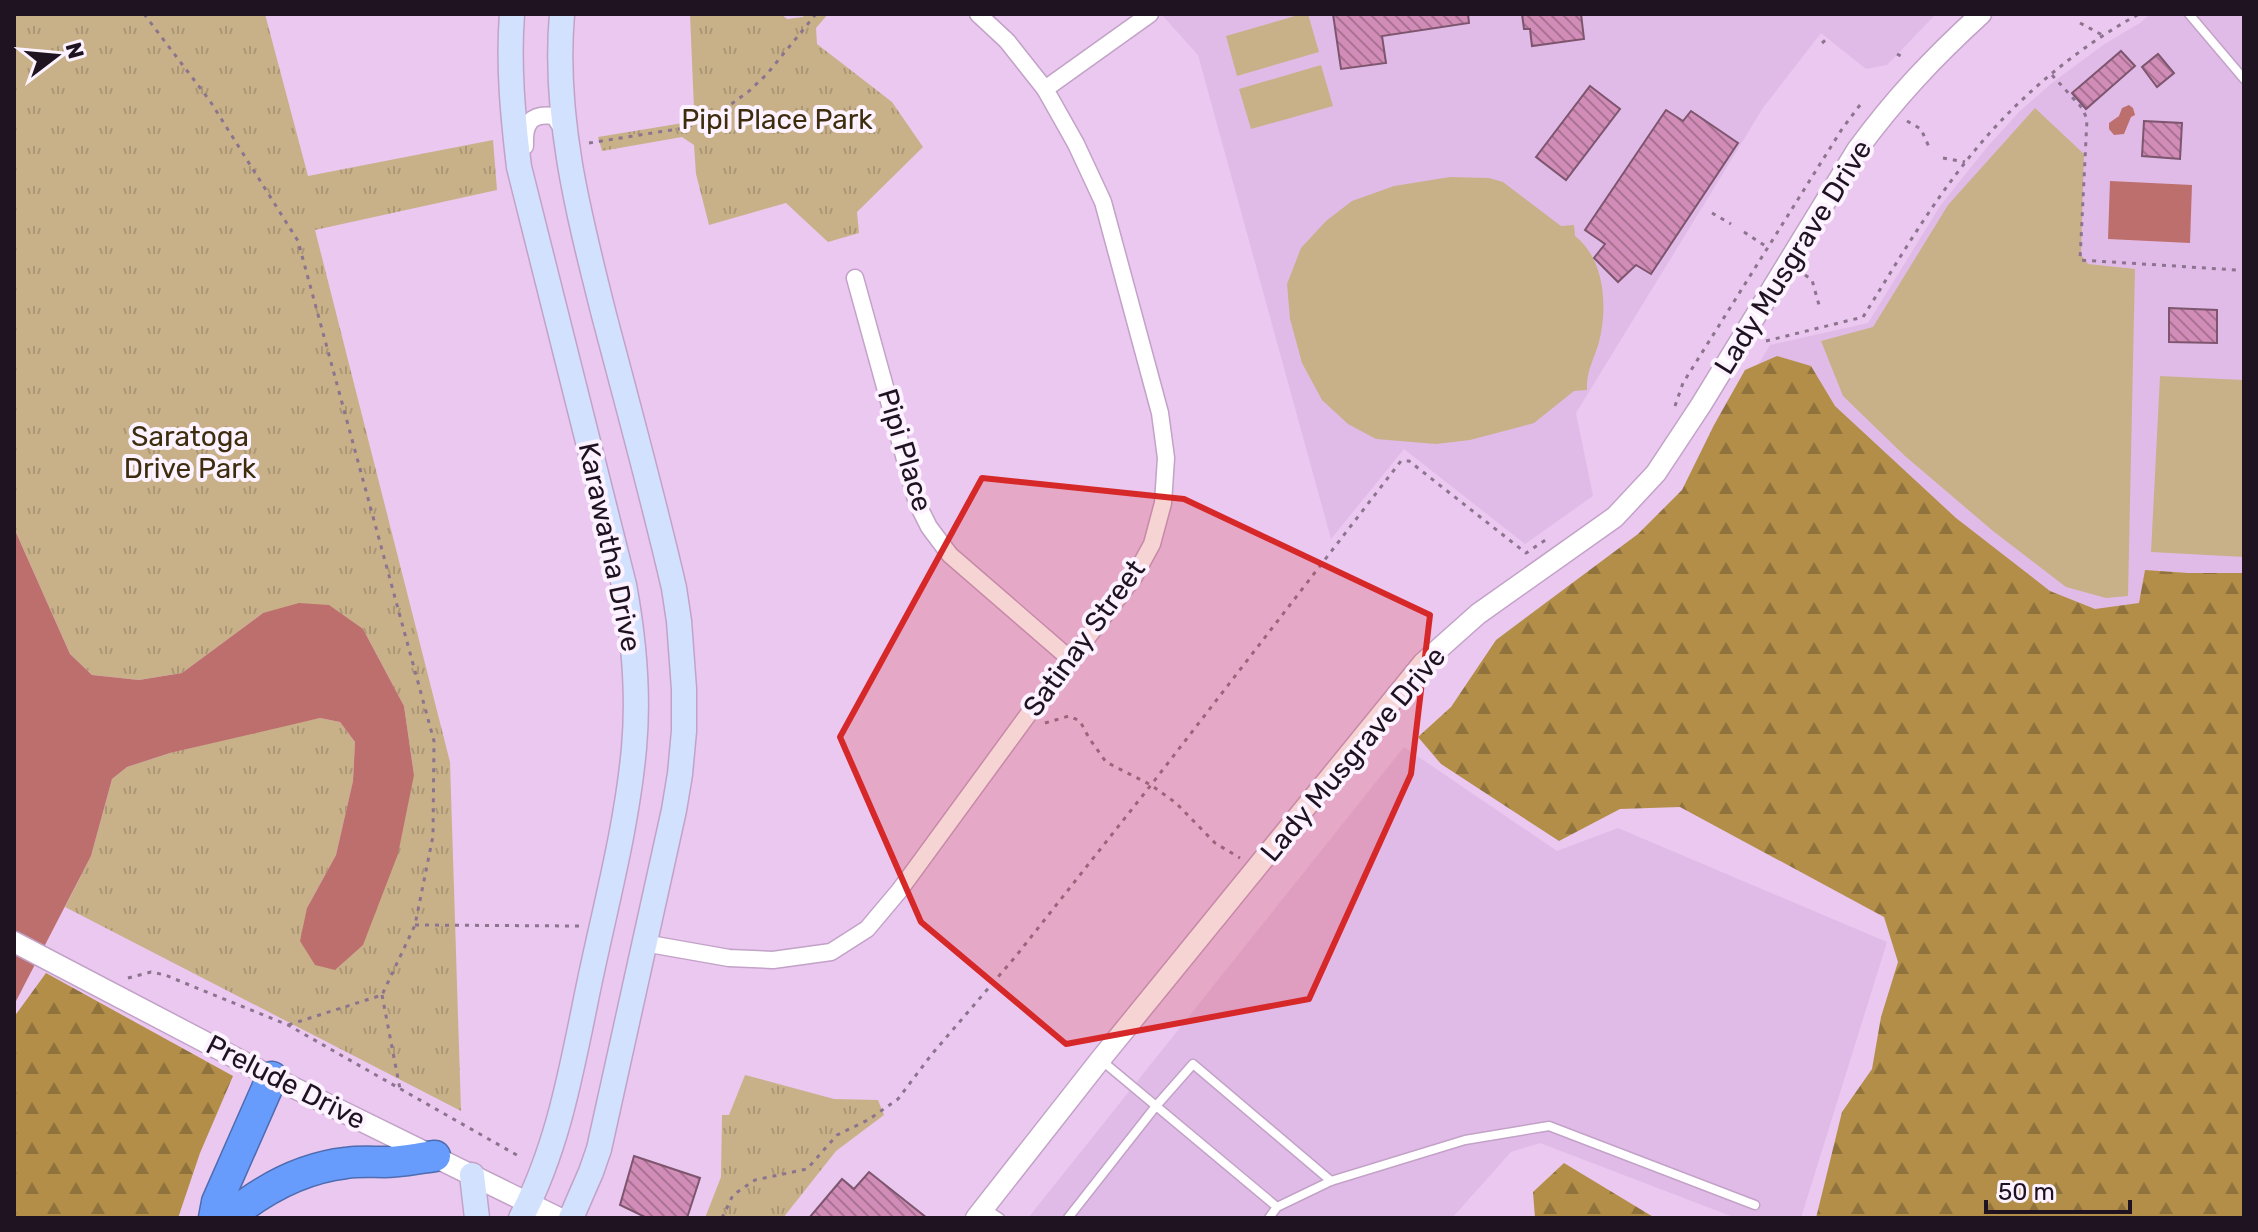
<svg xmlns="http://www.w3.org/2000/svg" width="2258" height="1232" font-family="Rubik,sans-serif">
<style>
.built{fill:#e1bbe7}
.grass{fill:url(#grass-tufts)}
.forest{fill:url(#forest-firs)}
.pitch{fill:#c8b189}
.water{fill:#bd6f6d}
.building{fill:url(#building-back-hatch);stroke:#7d556e;stroke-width:2}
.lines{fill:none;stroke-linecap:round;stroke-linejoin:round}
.service-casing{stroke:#c3a2c8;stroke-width:11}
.minor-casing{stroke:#c3a2c8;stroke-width:19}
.tertiary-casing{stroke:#c3a2c8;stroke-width:23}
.secondary-casing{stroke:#c3a2c8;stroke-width:27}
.motorway-casing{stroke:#4e6caf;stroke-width:33}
.path{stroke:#8c748f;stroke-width:3;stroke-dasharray:4 6;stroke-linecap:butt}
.service{stroke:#fff;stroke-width:8}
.minor{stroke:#fff;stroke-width:16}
.tertiary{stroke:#fff;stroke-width:20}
.secondary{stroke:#d2e1fe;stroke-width:24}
.motorway{stroke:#689cfc;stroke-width:30}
.marked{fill:#d62828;fill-opacity:0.2;stroke:#d62828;stroke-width:6;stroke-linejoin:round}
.labels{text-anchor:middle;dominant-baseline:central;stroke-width:8;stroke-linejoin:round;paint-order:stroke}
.park-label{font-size:28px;fill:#3d2d0d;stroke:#fdf2ff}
.street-label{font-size:28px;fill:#1f1321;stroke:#fdf2ff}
</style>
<defs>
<pattern id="grass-tufts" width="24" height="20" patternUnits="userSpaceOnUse" patternTransform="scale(2)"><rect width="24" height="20" fill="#c8b189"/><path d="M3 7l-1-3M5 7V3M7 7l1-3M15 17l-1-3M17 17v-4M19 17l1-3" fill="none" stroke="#ab9776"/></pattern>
<pattern id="forest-firs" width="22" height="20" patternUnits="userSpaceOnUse" patternTransform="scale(2)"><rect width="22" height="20" fill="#b28e48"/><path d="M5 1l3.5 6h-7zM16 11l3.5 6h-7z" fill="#90733c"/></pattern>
<pattern id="building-back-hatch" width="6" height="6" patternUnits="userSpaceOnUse" patternTransform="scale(2)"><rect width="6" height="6" fill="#d18db7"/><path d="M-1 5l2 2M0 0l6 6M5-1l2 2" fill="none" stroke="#a97294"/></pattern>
</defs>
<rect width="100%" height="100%" fill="#eac8ef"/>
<g class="built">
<path d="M1161 14H1936L1887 65 1866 69 1821 33 1763 108 1576 413 1593 496 1525 544 1404 449 1331 539 1198 55Z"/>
<path d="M2150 14H2244V825L1730 411 1770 345 1868 323 1940 206 1988 146 2020 111 2052 83 2103 45 2140 23Z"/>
<path d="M1404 747 1557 851 1618 828 1887 942 1801 1218H1736L1540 1143 1511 1152 1452 1218H1028Z"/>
</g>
<g class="grass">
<path d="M14 14H265L308 176 493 140 497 190 315 230 450 762 461 1111 65 907 91 856 112 779 127 767 170 753 290 724 320 718 340 722 355 742 353 781 336 855 307 908 414 775 404 706 363 629 263 613 182 673 139 680 92 675 70 654 14 528Z"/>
<path d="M690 14H781L787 19 803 17 805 14H828L816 28 817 44 892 102 923 147 857 212 859 233 828 242 786 203 709 225 696 174 694 145 682 137 602 151 598 137 683 123 694 109Z"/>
<path d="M745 1075 834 1099 878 1100 884 1115 836 1151 783 1218H705L721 1177 722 1115H729Z"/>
</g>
<g class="forest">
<path d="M1777 356 1811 366 1835 406 1956 518 2050 591 2095 609 2139 603 2145 570 2188 573H2244V1218H1816L1842 1112 1872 1069 1881 1017 1898 962 1884 917 1680 807 1620 809 1559 841 1441 764 1418 737 1451 707 1496 640 1638 534 1682 490 1714 425 1745 370Z"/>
<path d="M46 973 233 1076 200 1153 178 1218H14V1017Z"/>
<path d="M1564 1163 1655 1218H1535L1533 1192Z"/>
</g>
<g class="pitch">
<path d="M1302 14H1308L1319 52 1237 76 1226 36Z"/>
<path d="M1321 65 1333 106 1251 129 1239 89Z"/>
<path d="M2035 108 2084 154 2081 255 2088 264 2135 269 2128 596 2106 598 2066 587 1993 531 1905 456 1843 396 1821 341 1873 327 1948 205Z"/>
<path d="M1450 177 1489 178 1503 182 1561 226 1574 225 1575 236C1605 259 1608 307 1599 342 1594 360 1586 371 1587 390L1574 391 1534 423 1470 440 1436 444 1376 439 1348 424 1322 400 1302 363 1290 319 1287 284 1301 248 1326 221 1352 201 1394 186Z"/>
<path d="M2160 376 2244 380V557L2151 552Z"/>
</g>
<g class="water">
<path d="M2129 105 2133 108 2135 115 2131 117 2124 134 2114 135 2109 129V123L2119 116 2122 108Z"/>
<path d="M2110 181 2192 185 2190 243 2108 239Z"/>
<path d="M14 528 70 654 92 675 139 680 182 673 263 613 299 603 329 605 363 629 404 706 414 775 398 854 363 945 335 970 315 965 300 941 307 908 336 855 353 781 355 742 340 722 320 718 170 753 127 767 112 779 91 856 14 1005Z"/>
</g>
<g class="building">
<path d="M1333 14H1468L1469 23 1382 36 1386 63 1341 69Z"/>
<path d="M1522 14H1581L1584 39 1532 46 1530 29H1524Z"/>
<path d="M2121 51 2135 66 2086 109 2072 93Z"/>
<path d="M2158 54 2174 73 2157 87 2142 67Z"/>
<path d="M1590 86 1620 109 1566 180 1536 157Z"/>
<path d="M1666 110 1683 121 1691 111 1738 143 1651 274 1636 265 1618 282 1594 258 1605 244 1585 230Z"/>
<path d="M2144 121 2182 123 2180 159 2142 156Z"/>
<path d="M2169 308 2217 310V343L2169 342Z"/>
<path d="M634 1156 700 1178 687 1218H647L620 1205Z"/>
<path d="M869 1172 927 1218H809L842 1179 854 1189Z"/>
</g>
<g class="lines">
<g class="service-casing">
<g id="service">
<path d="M2189 14 2244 79"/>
<path d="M1101 1060 1277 1207"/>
<path d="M1331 1181 1465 1140 1549 1126 1755 1205"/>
<path d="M985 1208 1000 1218"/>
<path d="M1068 1218 1156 1106 1193 1064 1331 1181 1277 1207 1269 1218"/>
</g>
</g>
<g class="minor-casing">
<g id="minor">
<path d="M1045 89 1150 14"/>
<path d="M525 146C524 124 530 113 554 116L563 130"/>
<path d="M855 278 917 503 929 527 950 555 1070 659"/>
<path d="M644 943 729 958 773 960 831 952 867 929 899 891 1030 712 1134 577 1152 544 1163 503 1166 458 1160 413 1103 202 1076 144 1045 89 1007 41 978 14"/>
</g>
</g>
<g class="tertiary-casing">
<g id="tertiary">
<path d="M14 942 272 1077 559 1218"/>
<path d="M976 1218 1100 1060 1423 663 1478 614 1615 517 1656 473 1701 405 1857 150C1896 97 1933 58 1981 14"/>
</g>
</g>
<g class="secondary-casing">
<g id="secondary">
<path d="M512 14C508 66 513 116 519 167L624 585C634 639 639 693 634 748 627 826 606 904 590 980 573 1061 560 1144 521 1218"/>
<path d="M562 14C553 117 579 216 604 315 628 406 653 497 674 588L679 621 684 689V731L680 774 674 810 599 1149 591 1172 571 1218"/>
<path d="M472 1175 477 1218"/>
</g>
</g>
<g class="motorway-casing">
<g id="motorway">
<path d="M214 1218 217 1202 272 1077"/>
<path d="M228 1218C263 1189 301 1168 346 1163 359 1161 372 1162 384 1162 401 1162 418 1158 435 1156"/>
</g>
</g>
<g class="path">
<path d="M144 14 210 101 298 241 434 741 433 836 415 925 382 995 288 1025"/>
<path d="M2080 23 2104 36"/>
<path d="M1822 43 1828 38"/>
<path d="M1897 54 1901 56"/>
<path d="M2052 75 2082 108 2087 119 2080 260 2237 270"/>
<path d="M1907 121 1921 129 1929 147"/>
<path d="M589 143 684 128 709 120 748 92 767 74 816 14"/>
<path d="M1943 158 1965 162"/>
<path d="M1712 213 1731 224"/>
<path d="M1744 232 1767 247"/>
<path d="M1805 275 1812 280 1819 305"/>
<path d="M1766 341 1863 317C1895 266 1926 212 1964 164 2010 104 2073 50 2139 14"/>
<path d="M1675 406 1683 383 1842 129 1860 105"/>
<path d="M1045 723 1069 716 1080 721 1089 738 1106 762 1151 785 1176 803 1215 843 1240 858"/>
<path d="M415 925 579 926"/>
<path d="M128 978 151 972 165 975 288 1025 522 1158"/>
<path d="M382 995 400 1089"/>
<path d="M722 1218 733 1195 755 1180 807 1169 837 1135 868 1120 898 1099 932 1054 1016 956 1151 785 1401 461H1409L1526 553 1550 537"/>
</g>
<use href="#service" class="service"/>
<use href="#minor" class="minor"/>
<use href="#tertiary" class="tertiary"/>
<use href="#secondary" class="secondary"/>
<use href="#motorway" class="motorway"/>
</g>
<path class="marked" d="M982 478 1184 499 1430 615 1411 774 1309 999 1066 1044 921 922 840 737Z"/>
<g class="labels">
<g class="park-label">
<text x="777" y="119">Pipi Place Park</text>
<text x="190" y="436">Saratoga<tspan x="190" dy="32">Drive Park</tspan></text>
</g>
<g class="street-label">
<text transform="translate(1793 257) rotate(-58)">Lady Musgrave Drive</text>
<text transform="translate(905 450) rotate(73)">Pipi Place</text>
<text transform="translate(610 547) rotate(78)">Karawatha Drive</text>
<text transform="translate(1084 638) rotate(-54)">Satinay Street</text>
<text transform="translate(1353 754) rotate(-50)">Lady Musgrave Drive</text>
<text transform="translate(286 1082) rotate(27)">Prelude Drive</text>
</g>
</g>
<rect width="2258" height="1232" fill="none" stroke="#1f1321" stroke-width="32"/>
<g transform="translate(56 56) rotate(74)" stroke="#fdf2ff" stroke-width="6" paint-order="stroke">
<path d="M0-6L14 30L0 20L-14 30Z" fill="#1f1321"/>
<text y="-12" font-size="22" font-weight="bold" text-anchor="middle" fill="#1f1321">N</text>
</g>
<path d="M1986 1200v12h144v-12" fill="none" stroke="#1f1321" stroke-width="4"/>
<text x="1998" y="1200" font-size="24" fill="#1f1321" stroke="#fdf2ff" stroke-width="6" paint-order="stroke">50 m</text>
</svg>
